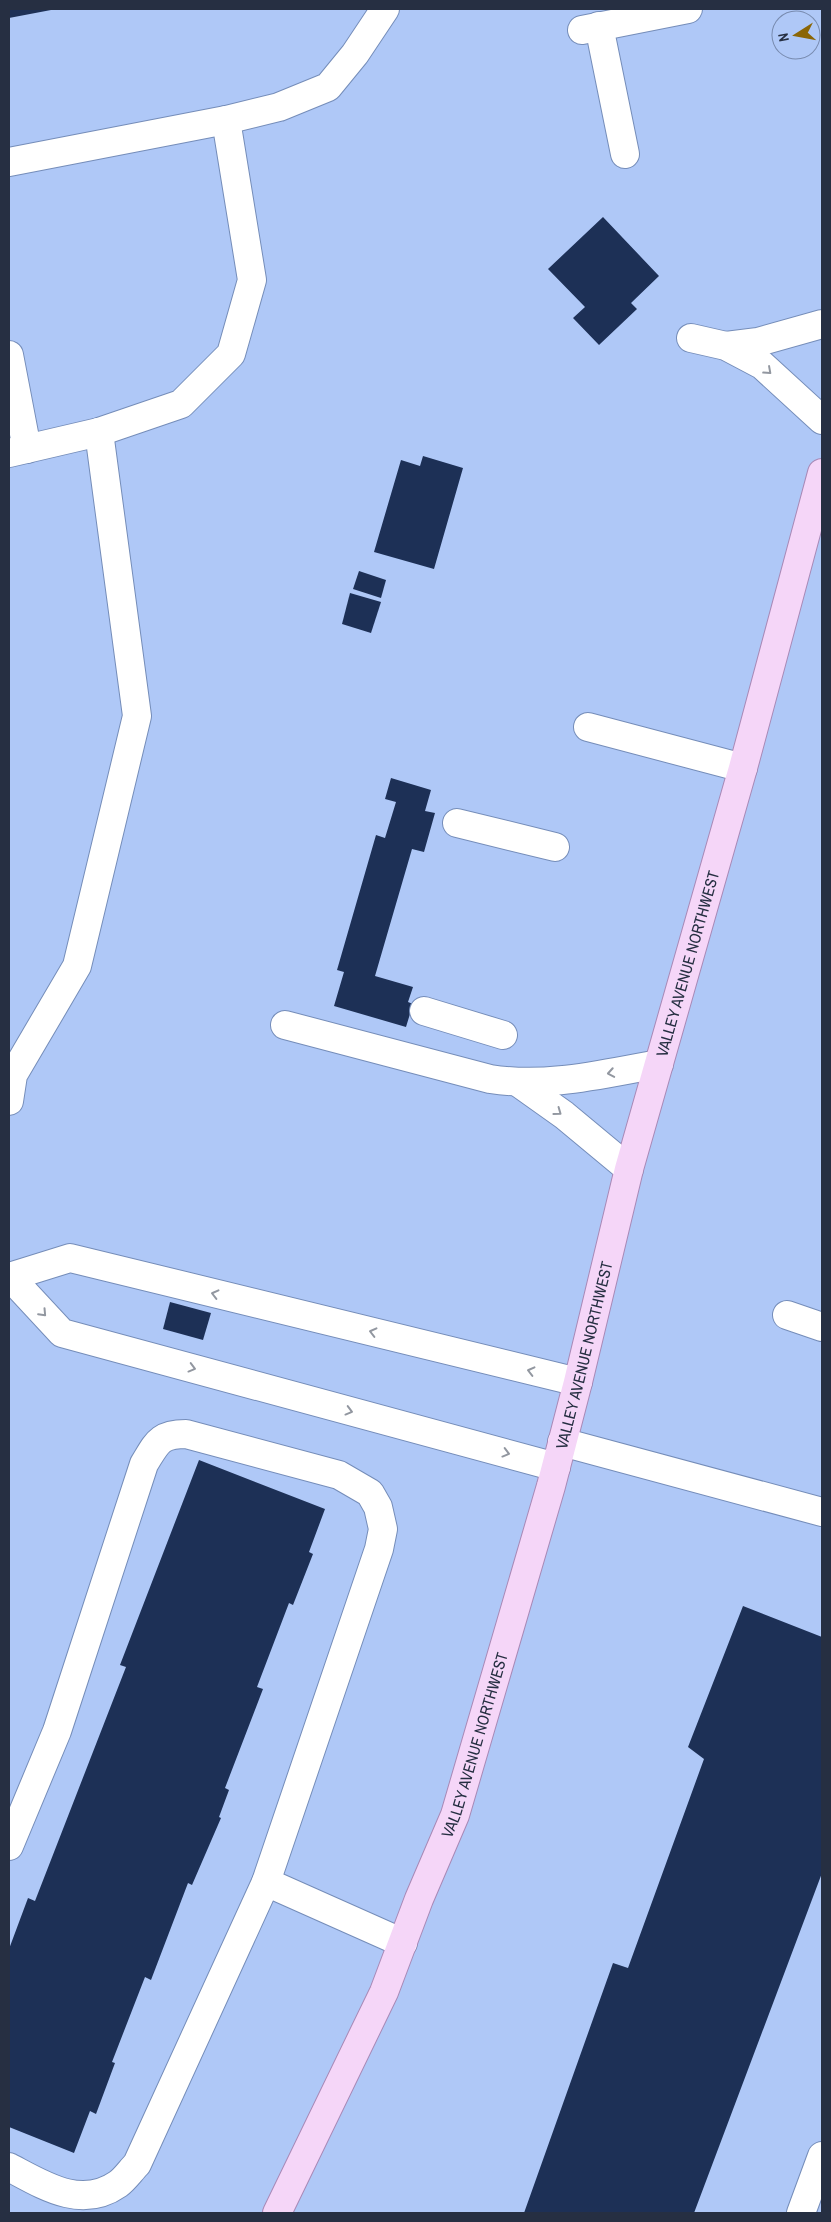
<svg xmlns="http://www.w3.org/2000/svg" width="831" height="2222" font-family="'Archivo Narrow',sans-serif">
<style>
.building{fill:#1d3056}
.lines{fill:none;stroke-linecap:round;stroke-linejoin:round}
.minor-casing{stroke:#758db9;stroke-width:30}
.major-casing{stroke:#a889b6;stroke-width:30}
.minor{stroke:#fff;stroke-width:28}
.major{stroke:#f5d6f8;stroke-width:28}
.oneway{stroke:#9297a0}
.labels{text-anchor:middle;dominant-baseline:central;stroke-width:5;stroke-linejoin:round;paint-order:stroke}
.street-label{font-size:16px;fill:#262f42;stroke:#afc8f7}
</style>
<rect width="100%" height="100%" fill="#afc8f7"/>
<g class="building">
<path d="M9 9H51V10L9 18Z"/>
<path d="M603 217 659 276 631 303 637 309 599 345 573 318 585 307 548 269Z"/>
<path d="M423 456 463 468 434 569 374 552 401 460 420 466Z"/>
<path d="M359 571 386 580 381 598 353 589Z"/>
<path d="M350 593 381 602 371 633 342 624Z"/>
<path d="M391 778 431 790 425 811 435 813 424 852 412 849 375 976 413 987 408 1002 413 1004 406 1027 334 1006 344 972 337 970 376 835 385 838 396 802 385 799Z"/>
<path d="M170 1302 211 1313 203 1340 163 1329Z"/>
<path d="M199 1460 325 1509 309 1552 313 1554 293 1605 289 1603 257 1687 263 1689 225 1788 229 1790 219 1817 221 1818 192 1885 188 1883 151 1980 145 1977 112 2062 115 2063 96 2114 90 2111 74 2153 9 2127V1949L28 1898 35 1901 126 1667 120 1665Z"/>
<path d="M743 1606 822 1637V1873L694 2213H524L613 1963 628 1968 704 1759 688 1747Z"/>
</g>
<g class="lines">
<g class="minor-casing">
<g id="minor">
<path d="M599 26 625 154"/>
<path d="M582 30 688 9"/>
<path d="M9 162 226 120 279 107 328 87 355 54 385 9"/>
<path d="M691 338 726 346 762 365 822 420"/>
<path d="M726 346 758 342 822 324"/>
<path d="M9 355 27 449"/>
<path d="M9 453 99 432 181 404 231 354 252 280 226 120"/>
<path d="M588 727 743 768"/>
<path d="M457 823 555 847"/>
<path d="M424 1011 503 1035"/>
<path d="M285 1025 490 1079C549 1088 601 1074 659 1064"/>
<path d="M519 1083 564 1115 629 1169"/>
<path d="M9 1101 13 1075 77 966 137 716 99 432"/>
<path d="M9 1277 70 1258 578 1382"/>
<path d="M10 1277 62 1333 556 1467"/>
<path d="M787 1315 822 1327"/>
<path d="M562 1442 822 1512"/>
<path d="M9 1846 57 1731 144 1464C157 1443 159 1434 186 1434L339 1475 370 1493 378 1507 383 1529 379 1549 266 1882 137 2164C131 2170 125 2179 118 2184 81 2210 43 2185 9 2167"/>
<path d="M266 1882 403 1943"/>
<path d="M801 2213 822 2156"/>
</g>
</g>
<g class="major-casing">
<g id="major">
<path id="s1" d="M277 2213 384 1992 419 1899 455 1815 551 1486 578 1382 629 1169 743 768 822 473"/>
</g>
</g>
<use href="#minor" class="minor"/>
<use href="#major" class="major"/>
</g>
<defs><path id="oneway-chevron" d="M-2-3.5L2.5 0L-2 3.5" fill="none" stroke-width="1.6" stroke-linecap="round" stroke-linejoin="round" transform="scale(1.25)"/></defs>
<g class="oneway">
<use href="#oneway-chevron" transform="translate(768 371) rotate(42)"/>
<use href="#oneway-chevron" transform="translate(611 1073) rotate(170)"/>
<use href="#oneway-chevron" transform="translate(558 1112) rotate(36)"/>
<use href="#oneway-chevron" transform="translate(215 1294) rotate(-166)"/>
<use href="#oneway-chevron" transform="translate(43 1313) rotate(47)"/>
<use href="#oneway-chevron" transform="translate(373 1332) rotate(-166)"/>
<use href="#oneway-chevron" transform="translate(192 1368) rotate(15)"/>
<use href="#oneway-chevron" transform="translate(531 1371) rotate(-166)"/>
<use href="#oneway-chevron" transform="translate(349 1411) rotate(15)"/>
<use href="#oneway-chevron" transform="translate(506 1453) rotate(15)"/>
</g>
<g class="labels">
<g class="street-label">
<text stroke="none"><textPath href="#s1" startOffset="1319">VALLEY AVENUE NORTHWEST</textPath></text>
<text stroke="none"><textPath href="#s1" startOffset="914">VALLEY AVENUE NORTHWEST</textPath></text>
<text stroke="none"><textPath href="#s1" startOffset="509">VALLEY AVENUE NORTHWEST</textPath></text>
</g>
</g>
<rect width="831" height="2222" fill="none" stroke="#262f42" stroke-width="20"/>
<g transform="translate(796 35) rotate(259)"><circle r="24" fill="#afc8f7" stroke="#788baf"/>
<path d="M0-4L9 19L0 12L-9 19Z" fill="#8b6606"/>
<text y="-8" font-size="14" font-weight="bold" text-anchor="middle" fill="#262f42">N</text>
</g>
</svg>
